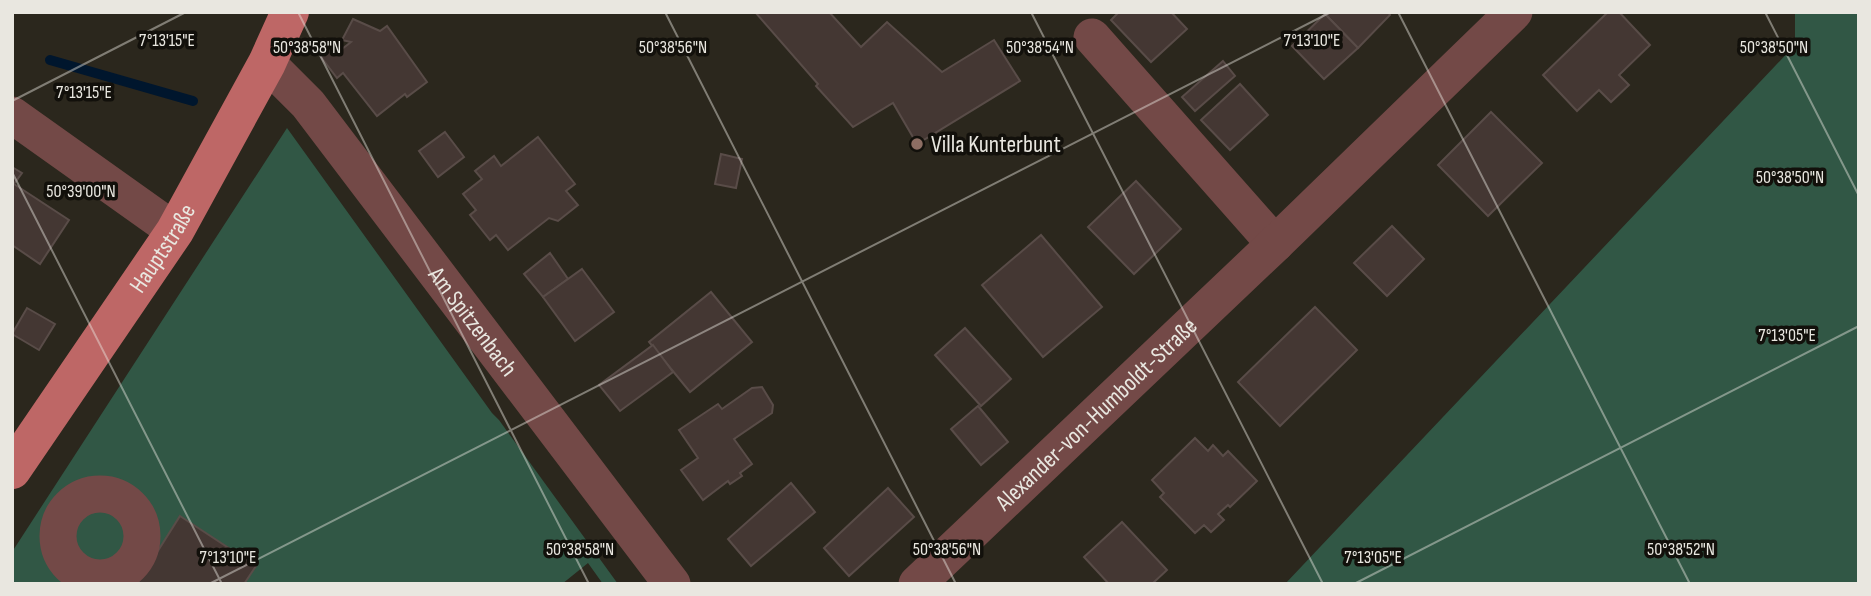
<svg xmlns="http://www.w3.org/2000/svg" width="1871" height="596" font-family="'Sofia Sans Condensed',sans-serif">
<style>
.green{fill:#315745}
.lines{fill:none;stroke-linecap:round;stroke-linejoin:round}
.stream{stroke:#00162d;stroke-width:10}
.building{fill:#443733;stroke:#594c48;stroke-width:2}
.minor{stroke:#734947;stroke-width:37}
.major{stroke:#be6766;stroke-width:38}
.ticks{fill:none;stroke:#e9e7e0;stroke-width:2;stroke-opacity:0.45}
.education-dot{fill:#8d6e63;stroke:#12100b;stroke-width:2.5}
.labels{text-anchor:middle;dominant-baseline:central;stroke-width:7;stroke-linejoin:round;paint-order:stroke}
.poi-label{font-size:24px;fill:#e9e7e0;stroke:#12100b;text-anchor:start}
.street-label{font-size:24px;fill:#e9e7e0;stroke:#12100b}
.ticks-label{font-size:18px;text-anchor:middle;fill:#e9e7e0;stroke:#12100b;stroke-width:7;stroke-linejoin:round;paint-order:stroke}
</style>
<rect width="100%" height="100%" fill="#2b271d"/>
<g class="green">
<path d="M1795 12H1859V584H1285L1795 45Z"/>
<path d="M287 128 492 413 499 420 618 584H603L588 563 562 584H244L255 565 181 517 137 584H12V552Z"/>
</g>
<g class="lines">
<path class="stream" d="M50 60 193 101"/>
</g>
<g class="building">
<path d="M755 12H829L861 47 887 22 942 72 994 40 1020 81 917 144 893 103 853 127 816 86 818 84Z"/>
<path d="M1119 12H1171L1187 29 1151 62 1111 20Z"/>
<path d="M1326 12H1388L1390 15 1358 48 1325 14Z"/>
<path d="M1608 12H1619L1650 45 1619 75 1629 85 1611 102 1599 90 1577 111 1543 75Z"/>
<path d="M1325 14 1358 48 1324 79 1292 46Z"/>
<path d="M353 19 380 31 387 26 427 82 407 97 405 94 377 116 343 73 337 78 321 57 339 44 342 49 351 42 342 40Z"/>
<path d="M1223 61 1235 76 1195 111 1182 97Z"/>
<path d="M1240 84 1268 115 1230 150 1201 120Z"/>
<path d="M1491 112 1542 163 1488 216 1438 165Z"/>
<path d="M445 132 464 157 438 177 419 151Z"/>
<path d="M538 137 575 184 566 191 578 205 558 221 549 218 508 250 496 235 490 240 470 215 476 210 463 194 482 179 475 171 494 156 501 166Z"/>
<path d="M721 154 742 159 736 188 715 184Z"/>
<path d="M12 167 22 173 14 184 69 220 40 264 12 245Z"/>
<path d="M1136 181 1181 229 1134 274 1088 227Z"/>
<path d="M1392 226 1424 259 1387 296 1354 263Z"/>
<path d="M1041 235 1102 307 1043 357 982 285Z"/>
<path d="M550 253 568 279 543 297 524 274Z"/>
<path d="M582 269 614 312 575 341 543 297Z"/>
<path d="M711 292 752 342 690 392 649 342Z"/>
<path d="M1315 307 1357 350 1280 426 1238 382Z"/>
<path d="M27 308 55 324 39 350 12 334Z"/>
<path d="M965 328 1011 379 981 406 935 355Z"/>
<path d="M653 345 673 372 620 411 599 385Z"/>
<path d="M762 387 773 405 772 413 734 439 752 464 740 473 742 476 730 484 728 481 703 500 681 470 698 458 679 430 718 404 722 409 752 388Z"/>
<path d="M978 406 1008 442 981 465 951 429Z"/>
<path d="M1195 438 1208 451 1213 445 1223 456 1228 451 1257 481 1230 507 1228 505 1218 514 1224 520 1211 532 1204 525 1195 533 1160 497 1164 493 1152 480Z"/>
<path d="M791 483 815 512 751 566 728 539Z"/>
<path d="M888 488 914 517 849 576 824 548Z"/>
<path d="M180 516 256 566 244 584H137Z"/>
<path d="M1122 522 1167 570 1152 584H1109L1084 557Z"/>
</g>
<g class="lines">
<g class="minor">
<path d="M1092 37 1275 244"/>
<path id="s1" d="M267 63 308 104 672 584"/>
<path d="M12 115 175 231"/>
<circle cx="100" cy="536" r="42"/>
<path id="s2" d="M917 584 1275 244 1514 12"/>
</g>
<path class="major" id="s3" d="M12 470 175 231 267 63 290 12"/>
</g>
<path class="ticks" d="M298 12 589 584M665 12 956 584M1031 12 1323 584M1398 12 1690 584M1765 12 1859 196M12 101 186 12M12 172 222 584M209 584 1331 12M1354 584 1859 326"/>
<circle class="education-dot" cx="917" cy="144" r="7"/>
<g class="labels">
<g class="poi-label">
<text x="931" y="144">Villa Kunterbunt</text>
</g>
<g class="street-label">
<text stroke="none"><textPath href="#s3" startOffset="268">Hauptstraße</textPath></text>
<text stroke="none"><textPath href="#s1" startOffset="331">Am Spitzenbach</textPath></text>
<text stroke="none"><textPath href="#s2" startOffset="247">Alexander-von-Humboldt-Straße</textPath></text>
</g>
</g>
<g class="ticks-label">
<text x="167" y="46">7°13'15"E</text>
<text x="1312" y="46">7°13'10"E</text>
<text x="307" y="53">50°38'58"N</text>
<text x="673" y="53">50°38'56"N</text>
<text x="1040" y="53">50°38'54"N</text>
<text x="1774" y="53">50°38'50"N</text>
<text x="84" y="98">7°13'15"E</text>
<text x="1790" y="183">50°38'50"N</text>
<text x="81" y="197">50°39'00"N</text>
<text x="1787" y="341">7°13'05"E</text>
<text x="580" y="555">50°38'58"N</text>
<text x="947" y="555">50°38'56"N</text>
<text x="1681" y="555">50°38'52"N</text>
<text x="228" y="563">7°13'10"E</text>
<text x="1373" y="563">7°13'05"E</text>
</g>
<rect width="1871" height="596" fill="none" stroke="#e9e7e0" stroke-width="28"/>
</svg>
